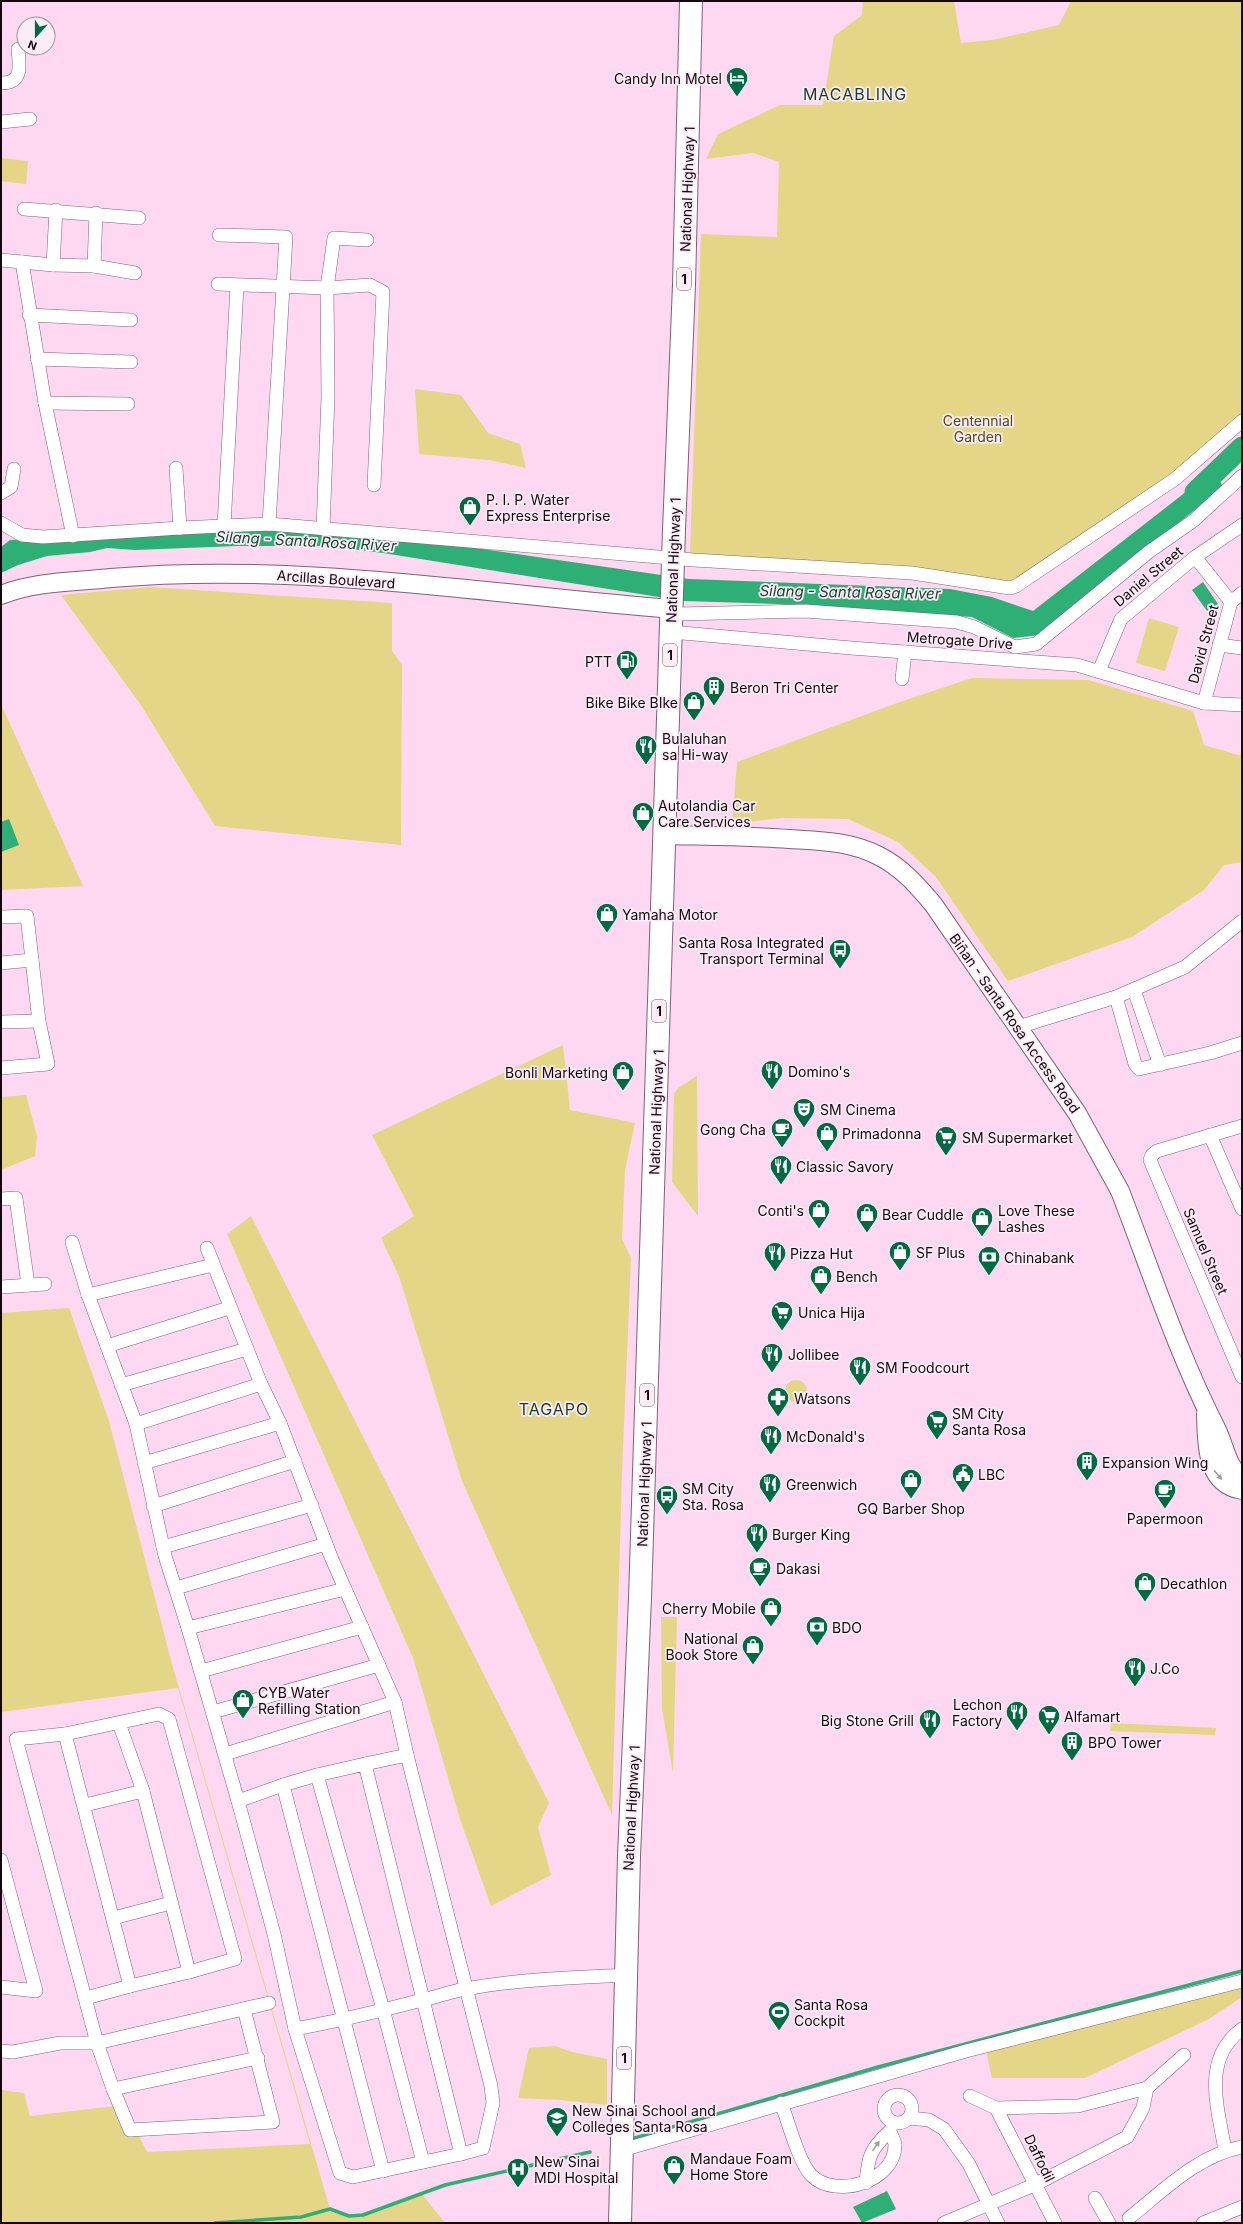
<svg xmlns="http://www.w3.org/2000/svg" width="1243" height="2224" font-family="Inter,sans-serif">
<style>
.green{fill:#e5d687;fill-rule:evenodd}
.water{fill:#2eaf76}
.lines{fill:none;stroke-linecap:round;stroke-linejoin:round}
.stream{stroke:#2eaf76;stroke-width:3.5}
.river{stroke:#2eaf76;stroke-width:21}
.minor-casing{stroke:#826077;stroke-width:14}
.secondary-casing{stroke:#826077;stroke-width:20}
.trunk-casing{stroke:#826077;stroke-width:24}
.minor{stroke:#fff;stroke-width:13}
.secondary{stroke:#fff;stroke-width:18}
.trunk{stroke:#fff;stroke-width:22}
.oneway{fill:#a19c9f}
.labels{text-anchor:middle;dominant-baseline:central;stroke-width:3.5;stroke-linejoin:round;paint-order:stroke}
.shield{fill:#fcecf6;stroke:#5a4c55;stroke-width:1}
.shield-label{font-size:13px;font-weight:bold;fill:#140710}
.poi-label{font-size:14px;fill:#140710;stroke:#fcecf6;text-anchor:start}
.street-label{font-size:14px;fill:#140710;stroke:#fcecf6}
.park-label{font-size:14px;fill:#524918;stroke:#fcecf6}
.water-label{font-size:15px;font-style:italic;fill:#15472f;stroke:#fcecf6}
.quarter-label{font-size:16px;letter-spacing:1px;fill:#143f2a;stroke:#fcecf6}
</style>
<rect width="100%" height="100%" fill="#fed7f1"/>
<g class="green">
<path d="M863 1H954L961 43 992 40 1059 25 1071 1H1242V419L1177 483 1015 583 690 553 701 234 777 237 779 162 753 153 706 159 718 134 780 105H823L834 36 862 15Z"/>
<path d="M1 158 28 161 26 184 1 181Z"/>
<path d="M415 389 461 395 488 433 520 444 526 468 489 460 419 454Z"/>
<path d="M149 587 392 603V651L402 665 401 845 215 826 141 705 61 595Z"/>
<path d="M1149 618 1179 627 1165 671 1136 663Z"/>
<path d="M972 678 1088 680 1193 711 1204 745 1242 756V862L1224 865 1204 890 1132 937 1008 981 935 876 898 842 848 819 781 818 732 824 737 762 897 703Z"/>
<path d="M1 704 83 886 1 890Z"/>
<path d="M563 1045 570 1110 635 1123 625 1170 622 1239 631 1258 622 1473 612 1815 462 1481 399 1276 381 1238 414 1216 372 1135Z"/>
<path d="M697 1076 698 1216 672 1182 674 1094 678 1088Z"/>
<path d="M26 1095 37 1136 35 1156 1 1170V1097Z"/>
<path d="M251 1216 549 1803 538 1827 551 1875 491 1906 460 1819 413 1658 227 1234Z"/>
<path d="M69 1308 109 1421 172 1664 330 2209C336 2211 344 2216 350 2216 375 2217 399 2202 421 2193L445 2223H1V2090L24 2093 30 2116 124 2105 147 2152 310 2144 178 1688 1 1712V1313ZM323 2211 301 2217 276 2220 323 2210Z"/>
<circle cx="796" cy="1391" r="11"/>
<path d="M661 1617H677L673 1773 662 1709Z"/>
<path d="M1111 1723 1216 1728 1215 1735 1110 1731Z"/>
<path d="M1242 1983V1997L1209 2019 1085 2078H992L986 2051Z"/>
<path d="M555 2046 572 2052 607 2059V2105L560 2100 518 2098 529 2048Z"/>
</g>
<g class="water">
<path d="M1214 470 1223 487 1040 635 1013 638 972 617 779 604 684 601 383 553 326 546H237L135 550 107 548 90 552 47 556 18 565 1 573V547L10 540 258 528 387 535 689 579 950 589 992 597 1033 611Z"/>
<path d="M1203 582 1218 604 1207 611 1192 590Z"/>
<path d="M9 819 19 845 1 852V822Z"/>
<path d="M887 2191 896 2209 862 2223 853 2207Z"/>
</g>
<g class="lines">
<g class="stream">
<path d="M635 2138 878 2067 1242 1971"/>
<path d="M215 2223 301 2217 330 2209 349 2216 363 2215 445 2185 590 2152"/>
</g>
<path class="river" d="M1195 492 1242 447"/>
<g class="minor-casing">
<g id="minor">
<path d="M1 83C24 83 19 65 18 49"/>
<path d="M1 122 30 119"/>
<path d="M24 209 139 218"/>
<path d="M219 235 286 237 269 524"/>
<path d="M1 260 53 265 94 266 135 273"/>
<path d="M22 262 45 403 73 536"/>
<path d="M53 265 56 210"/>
<path d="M94 266 96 213"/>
<path d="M218 284 327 288 370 285 383 292 374 485"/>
<path d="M29 315 131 320"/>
<path d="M37 359 131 362"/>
<path d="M45 403 128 404"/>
<path d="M176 468 180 528"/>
<path d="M1 493 11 487 14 469"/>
<path d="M1 523 22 535 43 537 180 528 269 524 694 560 912 573 1010 588 1016 586 1175 479 1242 421"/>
<path d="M224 526 237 286"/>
<path d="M323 529 328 397 327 288 334 238 367 240"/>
<path d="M1195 557 1231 602 1204 703"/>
<path d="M1231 602 1242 593"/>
<path d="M672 609 678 614 805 611 957 622 974 627 1015 647 1036 644 1150 551 1193 521 1242 476"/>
<path d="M671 632 851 648 1077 665 1204 703 1242 705"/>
<path d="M1219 645 1242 648"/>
<path d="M1099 671 1121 619 1195 557 1242 525"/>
<path d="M902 679 905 652"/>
<path d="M1 917 27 916 39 1021 48 1064 1 1068"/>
<path d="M1 963 32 960"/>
<path d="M1134 990 1160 1065"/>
<path d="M1116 997 1135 1064 1139 1069 1210 1053 1242 1043"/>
<path d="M1 1022 39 1021"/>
<path d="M1018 1027 1116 997 1185 967 1242 921"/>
<path d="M1242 1126 1157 1151 1152 1155 1150 1160 1242 1377"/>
<path d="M1210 1135 1242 1209"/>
<path d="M1 1199 16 1198 28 1285"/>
<path d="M72 1242 88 1295 136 1424 165 1556 188 1628 238 1801"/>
<path d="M207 1248 261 1384 280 1423 331 1557 395 1702 407 1755"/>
<path d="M1 1287 45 1284"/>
<path d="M88 1295 213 1265"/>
<path d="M107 1346 229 1308"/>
<path d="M121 1385 247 1349"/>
<path d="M136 1424 261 1384"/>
<path d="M144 1463 280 1423"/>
<path d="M153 1506 295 1461"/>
<path d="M163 1547 312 1505"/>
<path d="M176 1588 326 1544"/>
<path d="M188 1628 345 1589"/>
<path d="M201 1671 362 1627"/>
<path d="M213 1712 379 1665"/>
<path d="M119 1723 143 1791 189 1972 235 1959 169 1719 159 1714 65 1734 16 1739 97 2043 113 2089 130 2130 273 2122 244 2009"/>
<path d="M65 1734 130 1986 86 1998"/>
<path d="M225 1754 395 1702"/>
<path d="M365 1764 407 1755 491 2086 493 2103 483 2148 461 2154"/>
<path d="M317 1775 365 1764 461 2154 353 2177 340 2173 295 2029C338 2021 380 2011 422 2000 437 1997 451 1991 466 1989 519 1979 573 1978 626 1975"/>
<path d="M283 1785 317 1775 383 2009 423 2162"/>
<path d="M85 1805 143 1791"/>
<path d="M1 1860 36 1991 1 1987"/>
<path d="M113 1918 171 1903"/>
<path d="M130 1986 189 1972"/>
<path d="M295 2029 274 1934 238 1801 283 1785 383 2171"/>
<path d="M1 2051 13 2052 60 2043H97L269 2003"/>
<path d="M113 2089 258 2058"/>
<circle cx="898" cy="2109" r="14"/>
<path d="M970 2096 996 2108 1078 2106 1147 2088 1184 2055"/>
<path d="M781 2103C788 2120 799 2164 812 2176 836 2199 895 2182 895 2145 895 2141 891 2135 890 2131 870 2149 868 2157 866 2183"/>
<path d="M996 2108 1055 2223"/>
<path d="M909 2118 929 2120 944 2129 969 2164 998 2223"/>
<path d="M622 2150 966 2051 1242 1981"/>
<path d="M1225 2150C1218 2108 1201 2059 1242 2029"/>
<path d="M1095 2198 1109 2223"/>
<path d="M1129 2218C1163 2191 1198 2155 1242 2147"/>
<path d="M944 2223 1034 2185 1127 2137 1143 2108 1147 2088"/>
<path d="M1203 2223 1242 2207"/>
</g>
</g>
<g class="secondary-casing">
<g id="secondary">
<path d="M1 595C35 581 75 582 111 578 299 562 485 594 672 609"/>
<path d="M664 835C706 836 748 836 789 839 820 841 850 841 879 856 901 867 917 885 933 904L1077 1113 1120 1191C1151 1271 1178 1354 1217 1430 1225 1447 1227 1467 1242 1478"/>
<path d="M1206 1414C1207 1442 1205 1484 1242 1490"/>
</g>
</g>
<g class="trunk-casing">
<path id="trunk" d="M620 2223 629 1856 640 1598 674 530 684 285 691 1"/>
</g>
<use href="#minor" class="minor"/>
<use href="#secondary" class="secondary"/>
<use href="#trunk" class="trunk"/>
</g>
<defs><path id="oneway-solid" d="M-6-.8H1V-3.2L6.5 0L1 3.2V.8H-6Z"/></defs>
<g class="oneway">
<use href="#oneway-solid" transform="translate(1218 1475) rotate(50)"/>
<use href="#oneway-solid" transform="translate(876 2146) rotate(-55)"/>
</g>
<defs>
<g id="hotel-pin" transform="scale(1.15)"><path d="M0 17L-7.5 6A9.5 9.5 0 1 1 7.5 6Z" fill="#006b43" stroke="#fcecf6"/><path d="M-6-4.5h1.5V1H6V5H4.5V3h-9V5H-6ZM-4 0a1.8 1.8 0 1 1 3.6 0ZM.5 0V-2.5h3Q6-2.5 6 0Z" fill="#fff"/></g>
<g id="shop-pin" transform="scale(1.15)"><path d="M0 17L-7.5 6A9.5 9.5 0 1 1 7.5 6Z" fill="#006b43" stroke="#fcecf6"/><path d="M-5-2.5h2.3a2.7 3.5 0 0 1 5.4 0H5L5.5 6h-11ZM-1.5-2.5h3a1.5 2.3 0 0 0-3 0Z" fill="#fff"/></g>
<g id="fuel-pin" transform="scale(1.15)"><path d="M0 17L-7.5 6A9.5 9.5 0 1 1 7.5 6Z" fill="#006b43" stroke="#fcecf6"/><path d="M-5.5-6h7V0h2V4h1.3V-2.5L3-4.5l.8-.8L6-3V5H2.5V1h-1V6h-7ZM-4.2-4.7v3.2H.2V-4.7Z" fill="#fff"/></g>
<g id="building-pin" transform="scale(1.15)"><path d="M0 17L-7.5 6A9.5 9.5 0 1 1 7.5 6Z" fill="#006b43" stroke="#fcecf6"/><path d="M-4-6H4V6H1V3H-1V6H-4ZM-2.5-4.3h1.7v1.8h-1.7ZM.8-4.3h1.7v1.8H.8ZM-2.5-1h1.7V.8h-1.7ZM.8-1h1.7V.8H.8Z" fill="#fff"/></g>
<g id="restaurant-pin" transform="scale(1.15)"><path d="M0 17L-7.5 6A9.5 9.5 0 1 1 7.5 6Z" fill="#006b43" stroke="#fcecf6"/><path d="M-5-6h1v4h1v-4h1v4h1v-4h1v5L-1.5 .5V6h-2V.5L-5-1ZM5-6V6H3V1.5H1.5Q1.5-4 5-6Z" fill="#fff"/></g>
<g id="bus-pin" transform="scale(1.15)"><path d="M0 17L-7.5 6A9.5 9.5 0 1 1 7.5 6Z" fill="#006b43" stroke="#fcecf6"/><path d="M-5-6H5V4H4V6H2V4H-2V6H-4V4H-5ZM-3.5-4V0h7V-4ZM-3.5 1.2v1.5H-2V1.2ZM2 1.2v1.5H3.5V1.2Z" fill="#fff"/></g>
<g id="theatre-pin" transform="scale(1.15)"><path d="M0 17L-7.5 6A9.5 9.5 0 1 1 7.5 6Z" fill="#006b43" stroke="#fcecf6"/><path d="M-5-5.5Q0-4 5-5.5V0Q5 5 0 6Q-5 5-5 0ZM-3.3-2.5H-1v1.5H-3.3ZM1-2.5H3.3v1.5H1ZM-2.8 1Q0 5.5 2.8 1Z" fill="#fff"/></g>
<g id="cafe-pin" transform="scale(1.15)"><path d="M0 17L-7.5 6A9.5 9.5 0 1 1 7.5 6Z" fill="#006b43" stroke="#fcecf6"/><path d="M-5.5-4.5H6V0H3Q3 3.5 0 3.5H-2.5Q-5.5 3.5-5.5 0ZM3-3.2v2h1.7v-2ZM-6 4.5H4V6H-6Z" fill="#fff"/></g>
<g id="supermarket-pin" transform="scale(1.15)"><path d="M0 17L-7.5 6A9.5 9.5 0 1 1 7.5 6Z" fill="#006b43" stroke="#fcecf6"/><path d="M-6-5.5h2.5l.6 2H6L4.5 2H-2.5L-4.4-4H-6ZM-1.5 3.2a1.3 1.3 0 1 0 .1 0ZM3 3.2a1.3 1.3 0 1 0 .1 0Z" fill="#fff"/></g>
<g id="bank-pin" transform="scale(1.15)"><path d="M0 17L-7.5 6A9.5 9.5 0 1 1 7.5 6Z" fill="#006b43" stroke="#fcecf6"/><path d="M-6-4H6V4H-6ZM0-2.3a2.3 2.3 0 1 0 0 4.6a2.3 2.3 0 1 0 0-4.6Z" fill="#fff"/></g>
<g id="pharmacy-pin" transform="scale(1.15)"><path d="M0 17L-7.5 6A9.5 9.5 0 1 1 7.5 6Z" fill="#006b43" stroke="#fcecf6"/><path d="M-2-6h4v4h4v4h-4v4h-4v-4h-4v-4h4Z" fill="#fff"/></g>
<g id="civic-pin" transform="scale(1.15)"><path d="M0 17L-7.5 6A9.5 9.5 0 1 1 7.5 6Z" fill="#006b43" stroke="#fcecf6"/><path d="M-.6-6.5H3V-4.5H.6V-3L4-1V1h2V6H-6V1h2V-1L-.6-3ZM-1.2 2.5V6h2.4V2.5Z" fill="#fff"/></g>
<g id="stadium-pin" transform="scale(1.15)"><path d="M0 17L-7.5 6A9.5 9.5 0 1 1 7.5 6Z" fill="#006b43" stroke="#fcecf6"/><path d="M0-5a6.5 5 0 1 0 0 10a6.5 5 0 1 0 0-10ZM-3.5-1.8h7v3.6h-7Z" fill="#fff"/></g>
<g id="university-pin" transform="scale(1.15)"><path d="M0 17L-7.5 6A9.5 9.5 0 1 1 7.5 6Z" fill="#006b43" stroke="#fcecf6"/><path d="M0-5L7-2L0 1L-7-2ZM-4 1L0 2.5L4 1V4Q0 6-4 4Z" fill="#fff"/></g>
<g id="hospital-pin" transform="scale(1.15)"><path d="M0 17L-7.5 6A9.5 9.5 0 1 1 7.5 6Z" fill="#006b43" stroke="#fcecf6"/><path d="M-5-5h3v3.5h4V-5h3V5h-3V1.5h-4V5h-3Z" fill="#fff"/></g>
</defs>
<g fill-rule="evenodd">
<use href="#hotel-pin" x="737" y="78"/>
<use href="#shop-pin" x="470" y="507"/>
<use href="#fuel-pin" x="627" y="661"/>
<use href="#building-pin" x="714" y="687"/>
<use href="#shop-pin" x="694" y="702"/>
<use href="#restaurant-pin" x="646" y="746"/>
<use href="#shop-pin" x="643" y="813"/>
<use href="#shop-pin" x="607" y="914"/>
<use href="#bus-pin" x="840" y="950"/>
<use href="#restaurant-pin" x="772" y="1071"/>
<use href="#shop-pin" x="623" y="1072"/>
<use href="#theatre-pin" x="804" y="1109"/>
<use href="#cafe-pin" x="782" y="1129"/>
<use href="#shop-pin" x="827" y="1133"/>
<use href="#supermarket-pin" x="946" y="1137"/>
<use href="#restaurant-pin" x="781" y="1166"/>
<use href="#shop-pin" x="819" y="1210"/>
<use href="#shop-pin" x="867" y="1214"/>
<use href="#shop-pin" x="982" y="1218"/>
<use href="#shop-pin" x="900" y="1252"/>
<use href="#restaurant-pin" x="775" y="1253"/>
<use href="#bank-pin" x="989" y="1257"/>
<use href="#shop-pin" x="821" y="1276"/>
<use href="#supermarket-pin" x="782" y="1312"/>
<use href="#restaurant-pin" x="772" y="1354"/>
<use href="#restaurant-pin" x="860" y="1367"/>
<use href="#pharmacy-pin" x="778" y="1398"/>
<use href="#supermarket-pin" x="937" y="1421"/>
<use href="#restaurant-pin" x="771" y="1436"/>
<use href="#building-pin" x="1087" y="1462"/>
<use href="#civic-pin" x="963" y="1474"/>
<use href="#shop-pin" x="911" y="1480"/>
<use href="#restaurant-pin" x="770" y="1484"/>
<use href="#cafe-pin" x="1165" y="1490"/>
<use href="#bus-pin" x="667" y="1496"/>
<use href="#restaurant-pin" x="757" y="1534"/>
<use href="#cafe-pin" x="760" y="1568"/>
<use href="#shop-pin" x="1145" y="1583"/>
<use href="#shop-pin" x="771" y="1608"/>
<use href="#bank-pin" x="817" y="1627"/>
<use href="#shop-pin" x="753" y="1646"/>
<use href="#restaurant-pin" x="1135" y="1668"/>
<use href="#shop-pin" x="243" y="1700"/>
<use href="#restaurant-pin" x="1017" y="1712"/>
<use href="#supermarket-pin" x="1049" y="1716"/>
<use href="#restaurant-pin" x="930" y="1720"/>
<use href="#building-pin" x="1072" y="1742"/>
<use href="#stadium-pin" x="779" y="2012"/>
<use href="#university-pin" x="557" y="2118"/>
<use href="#shop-pin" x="674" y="2166"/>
<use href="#hospital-pin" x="518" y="2169"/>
</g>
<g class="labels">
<g class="shield">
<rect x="677" y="268" width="14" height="22" rx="3"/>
<rect x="663" y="644" width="14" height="22" rx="3"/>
<rect x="652" y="1000" width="14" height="22" rx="3"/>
<rect x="640" y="1384" width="14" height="22" rx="3"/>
<rect x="617" y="2047" width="14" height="22" rx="3"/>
</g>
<g class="shield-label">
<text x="684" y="279">1</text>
<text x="670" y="655">1</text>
<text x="659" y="1011">1</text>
<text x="647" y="1395">1</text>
<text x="624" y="2058">1</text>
</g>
<g class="poi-label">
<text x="722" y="78" text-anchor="end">Candy Inn Motel</text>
<text x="486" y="499">P. I. P. Water<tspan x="486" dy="16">Express Enterprise</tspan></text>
<text x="612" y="661" text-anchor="end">PTT</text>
<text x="730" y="687">Beron Tri Center</text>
<text x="678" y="702" text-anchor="end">Bike Bike BIke</text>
<text x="662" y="738">Bulaluhan<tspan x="662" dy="16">sa Hi-way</tspan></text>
<text x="658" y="805">Autolandia Car<tspan x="658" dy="16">Care Services</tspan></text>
<text x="622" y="914">Yamaha Motor</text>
<text x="824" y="942" text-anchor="end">Santa Rosa Integrated<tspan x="824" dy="16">Transport Terminal</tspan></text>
<text x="788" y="1071">Domino's</text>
<text x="608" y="1072" text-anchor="end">Bonli Marketing</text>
<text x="820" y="1109">SM Cinema</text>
<text x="766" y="1129" text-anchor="end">Gong Cha</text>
<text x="842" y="1133">Primadonna</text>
<text x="962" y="1137">SM Supermarket</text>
<text x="796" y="1166">Classic Savory</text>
<text x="804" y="1210" text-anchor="end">Conti's</text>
<text x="998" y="1210">Love These<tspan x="998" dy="16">Lashes</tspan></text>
<text x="882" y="1214">Bear Cuddle</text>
<text x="916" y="1252">SF Plus</text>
<text x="790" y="1253">Pizza Hut</text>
<text x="1004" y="1257">Chinabank</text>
<text x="836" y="1276">Bench</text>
<text x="798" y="1312">Unica Hija</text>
<text x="788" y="1354">Jollibee</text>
<text x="876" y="1367">SM Foodcourt</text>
<text x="794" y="1398">Watsons</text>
<text x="952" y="1413">SM City<tspan x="952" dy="16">Santa Rosa</tspan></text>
<text x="786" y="1436">McDonald's</text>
<text x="1102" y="1462">Expansion Wing</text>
<text x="978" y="1474">LBC</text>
<text x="786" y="1484">Greenwich</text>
<text x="682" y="1488">SM City<tspan x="682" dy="16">Sta. Rosa</tspan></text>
<text x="911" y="1508" text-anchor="middle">GQ Barber Shop</text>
<text x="1165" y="1518" text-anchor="middle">Papermoon</text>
<text x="772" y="1534">Burger King</text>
<text x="776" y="1568">Dakasi</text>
<text x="1160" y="1583">Decathlon</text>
<text x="756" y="1608" text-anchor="end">Cherry Mobile</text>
<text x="832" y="1627">BDO</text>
<text x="738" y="1638" text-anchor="end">National<tspan x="738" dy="16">Book Store</tspan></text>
<text x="1150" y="1668">J.Co</text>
<text x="258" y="1692">CYB Water<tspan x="258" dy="16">Refilling Station</tspan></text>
<text x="1002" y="1704" text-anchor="end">Lechon<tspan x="1002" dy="16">Factory</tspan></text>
<text x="1064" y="1716">Alfamart</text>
<text x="914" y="1720" text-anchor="end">Big Stone Grill</text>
<text x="1088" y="1742">BPO Tower</text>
<text x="794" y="2004">Santa Rosa<tspan x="794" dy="16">Cockpit</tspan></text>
<text x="572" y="2110">New Sinai School and<tspan x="572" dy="16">Colleges Santa Rosa</tspan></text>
<text x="690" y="2158">Mandaue Foam<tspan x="690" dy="16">Home Store</tspan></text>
<text x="534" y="2161">New Sinai<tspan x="534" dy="16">MDI Hospital</tspan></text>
</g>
<g class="street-label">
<text transform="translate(687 189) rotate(-88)">National Highway 1</text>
<text transform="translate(673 560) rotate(-88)">National Highway 1</text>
<text transform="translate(1148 576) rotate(-40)">Daniel Street</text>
<text transform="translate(336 579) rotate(4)">Arcillas Boulevard</text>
<text transform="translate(960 640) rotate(4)">Metrogate Drive</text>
<text transform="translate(1203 644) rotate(-75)">David Street</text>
<text transform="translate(1015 1023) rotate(55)">Biñan - Santa Rosa Access Road</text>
<text transform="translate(656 1112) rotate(-88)">National Highway 1</text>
<text transform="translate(1206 1251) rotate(67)">Samuel Street</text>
<text transform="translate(644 1484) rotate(-88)">National Highway 1</text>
<text transform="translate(631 1808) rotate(-87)">National Highway 1</text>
<text transform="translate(1040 2158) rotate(64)">Daffodil</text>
</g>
<g class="park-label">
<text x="978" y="420">Centennial<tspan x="978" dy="16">Garden</tspan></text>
</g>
<g class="water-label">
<text transform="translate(306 541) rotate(3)">Silang - Santa Rosa River</text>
<text transform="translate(850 592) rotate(1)">Silang - Santa Rosa River</text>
</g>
<g class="quarter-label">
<text x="855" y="94">MACABLING</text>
<text x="554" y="1409">TAGAPO</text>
</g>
</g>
<rect width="1243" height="2224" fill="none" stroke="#140710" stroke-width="4"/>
<g transform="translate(36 36) rotate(201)"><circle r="19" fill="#fcecf6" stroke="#9f909a"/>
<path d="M0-3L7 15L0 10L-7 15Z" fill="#006b43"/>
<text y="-6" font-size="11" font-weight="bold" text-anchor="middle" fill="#140710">N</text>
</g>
</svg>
